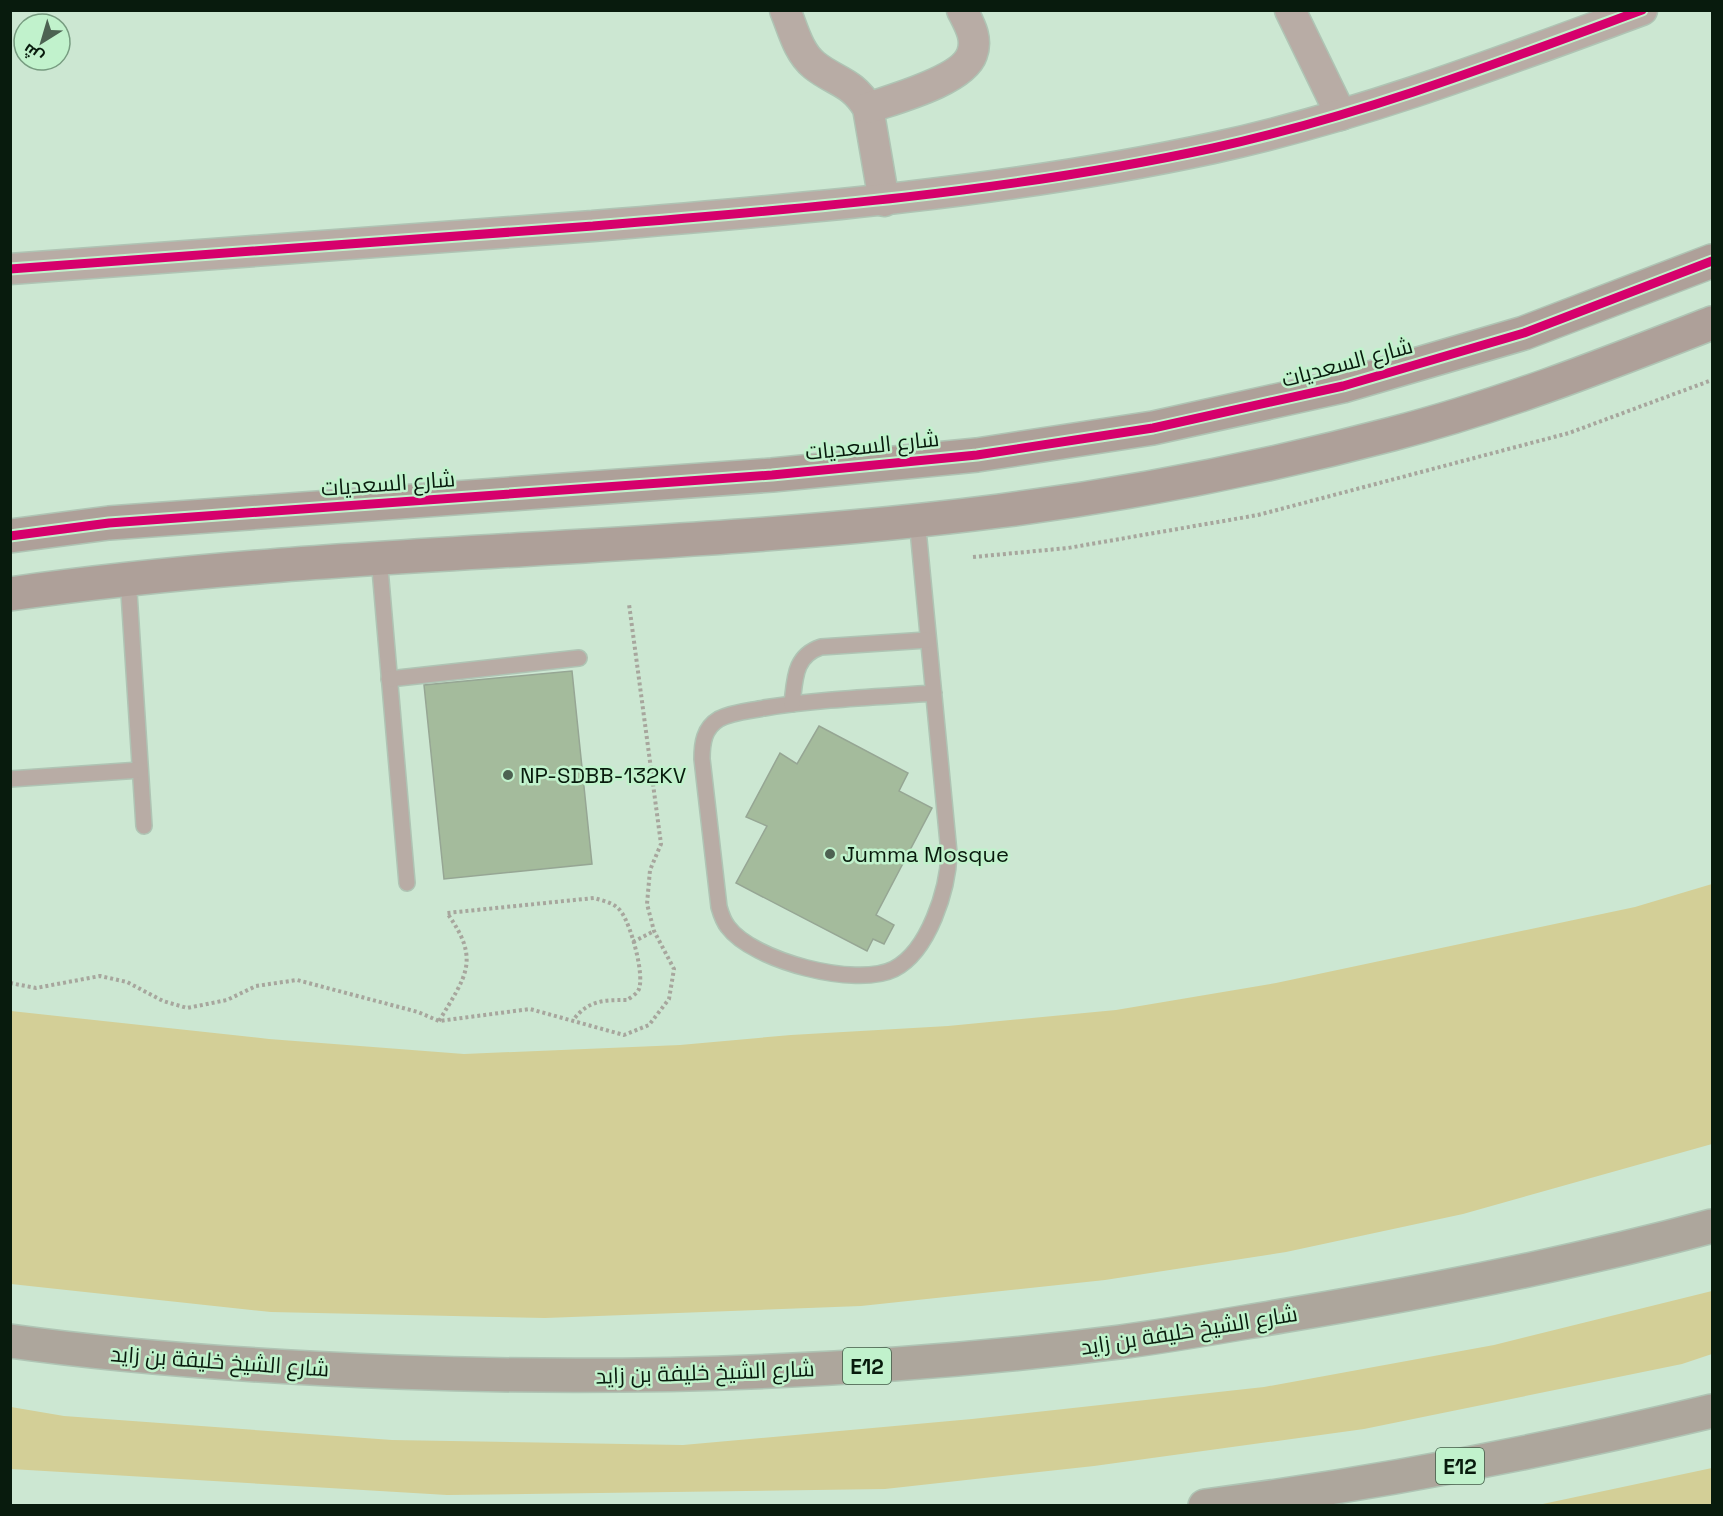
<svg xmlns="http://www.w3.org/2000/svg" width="1723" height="1516" font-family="'Space Grotesk',Cairo,sans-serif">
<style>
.green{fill:#d3cf97}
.building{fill:#a4bb9c;stroke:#96a694;stroke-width:1.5}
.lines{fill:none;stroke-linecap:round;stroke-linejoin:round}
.lane-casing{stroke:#afc4b4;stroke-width:18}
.street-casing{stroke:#afc4b4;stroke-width:33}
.secondary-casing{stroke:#afc4b4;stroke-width:36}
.highway-casing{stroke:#afc4b4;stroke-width:36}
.path{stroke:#a7a69d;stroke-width:4;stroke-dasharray:3 3;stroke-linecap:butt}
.lane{stroke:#b8aca5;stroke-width:15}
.street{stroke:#b8aca5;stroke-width:30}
.secondary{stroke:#aea099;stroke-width:33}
.highway{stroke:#ada69c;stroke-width:33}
.cycleway-casing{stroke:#c1f2cc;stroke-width:13}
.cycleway{stroke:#d6006c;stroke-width:9}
.poi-dot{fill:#4d6252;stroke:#c1f2cc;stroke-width:2}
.labels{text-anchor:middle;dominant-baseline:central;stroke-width:5;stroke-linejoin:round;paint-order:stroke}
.shield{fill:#c1f2cc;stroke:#405c46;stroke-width:1.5}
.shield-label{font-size:21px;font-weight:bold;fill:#081b0d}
.street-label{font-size:22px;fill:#081b0d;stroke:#c1f2cc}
.poi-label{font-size:22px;fill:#081b0d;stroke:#c1f2cc;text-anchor:start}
</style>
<rect width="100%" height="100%" fill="#cce7d2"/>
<g class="green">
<path d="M1712 884V1144L1463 1214 1286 1252 1105 1280 861 1306 545 1318 271 1312 11 1284V1011L269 1039 464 1054 680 1045 791 1035 948 1026 1116 1010 1276 983 1635 907Z"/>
<path d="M1712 1291V1354L1682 1364 1364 1429 1094 1466 885 1489 447 1495 11 1469V1407L64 1416 392 1440 683 1445 972 1419 1264 1387 1494 1345Z"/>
<path d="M1712 1468V1505H1538Z"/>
</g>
<g class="building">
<path d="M572 671 592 864 444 879 424 685Z"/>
<path d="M819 726 908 773 899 791 932 808 876 915 894 925 884 944 873 939 867 951 736 883 767 826 746 817 780 753 797 764Z"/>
</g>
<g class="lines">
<g class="lane-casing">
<g id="lane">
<path d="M917 519 949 853C948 889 929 951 894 969 856 988 753 961 728 927 723 921 721 914 719 907L702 759C702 743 704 728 719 719 732 712 749 711 764 708 820 699 877 697 934 693"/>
<path d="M379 557 407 883"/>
<path d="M128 577 144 826"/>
<path d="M389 679 579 658"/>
<path d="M792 704C795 679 794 656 821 647L927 640"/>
<path d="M10 779 140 770"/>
</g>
</g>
<g class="street-casing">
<g id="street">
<path d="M785 10C793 29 798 52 814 65 835 82 852 81 868 108L884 201"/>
<path d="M1290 10 1341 115"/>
<path d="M868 108C893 99 963 81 972 54 978 38 969 24 962 10"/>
<path d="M10 269C205 256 399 241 593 226 801 209 1009 192 1213 148 1360 116 1501 62 1642 10"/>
</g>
</g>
<g class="secondary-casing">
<g id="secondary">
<path d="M10 536 109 523 772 475 977 455 1153 428 1343 386 1524 333 1712 261"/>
<path d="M10 594C338 547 671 553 999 511 1131 494 1263 468 1392 434 1501 406 1607 364 1712 323"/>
</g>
</g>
<g class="highway-casing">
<g id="highway">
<path d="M10 1341C138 1359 268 1367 397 1372 638 1381 881 1372 1120 1342 1174 1335 1228 1325 1282 1316 1427 1292 1571 1264 1712 1226"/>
<path d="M1205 1506C1376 1484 1545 1451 1712 1411"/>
</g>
</g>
<g class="path">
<path d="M973 557 1068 548 1258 515 1569 433 1712 380"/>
<path d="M633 942 654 931"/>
<path d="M10 983 36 988 100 976 127 982 163 1001 187 1008 227 1000 256 986 297 980 418 1012 439 1021 530 1009 624 1035 649 1025 669 999 674 969 654 931 647 904 650 870 661 844 629 604"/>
<path d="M439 1021C466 976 481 960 447 913L594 898C604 901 616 903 622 913 631 926 646 978 638 991 636 994 630 998 627 1000 603 1000 589 1000 573 1020"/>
</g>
<use href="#lane" class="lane"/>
<use href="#street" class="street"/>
<use href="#secondary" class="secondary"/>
<use href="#highway" class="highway"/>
<g class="cycleway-casing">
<g id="cycleway">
<path d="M10 269C205 256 399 241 593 226 801 209 1009 192 1213 148 1360 116 1501 62 1642 10"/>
<path d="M10 536 109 523 772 475 977 455 1153 428 1343 386 1524 333 1712 261"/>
</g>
</g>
<use href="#cycleway" class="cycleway"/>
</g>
<g class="poi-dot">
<circle cx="508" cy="775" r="6"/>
<circle cx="830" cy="854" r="6"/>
</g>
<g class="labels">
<g class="shield">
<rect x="843" y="1348" width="48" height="36" rx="4.5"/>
<rect x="1436" y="1448" width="48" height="36" rx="4.5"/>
</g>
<g class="shield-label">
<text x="867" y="1366">E12</text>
<text x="1460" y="1466">E12</text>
</g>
<g class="street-label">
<text transform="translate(1347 362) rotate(-15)">شارع السعديات</text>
<text transform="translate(872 445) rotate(-6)">شارع السعديات</text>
<text transform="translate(388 483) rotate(-4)">شارع السعديات</text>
<text transform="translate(1189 1330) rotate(-9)">شارع الشيخ خليفة بن زايد</text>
<text transform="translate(220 1361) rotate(4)">شارع الشيخ خليفة بن زايد</text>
<text transform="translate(705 1372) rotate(-2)">شارع الشيخ خليفة بن زايد</text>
</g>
<g class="poi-label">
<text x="520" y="775">NP-SDBB-132KV</text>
<text x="842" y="854">Jumma Mosque</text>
</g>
</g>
<rect width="1723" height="1516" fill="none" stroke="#081b0d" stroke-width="24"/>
<g transform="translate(42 42) rotate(217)"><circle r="28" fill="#c1f2cc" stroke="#779c80" stroke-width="1.5"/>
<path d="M0-4.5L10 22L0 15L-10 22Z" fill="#4d6252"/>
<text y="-9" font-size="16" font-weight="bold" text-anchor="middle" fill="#081b0d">ش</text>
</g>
</svg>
